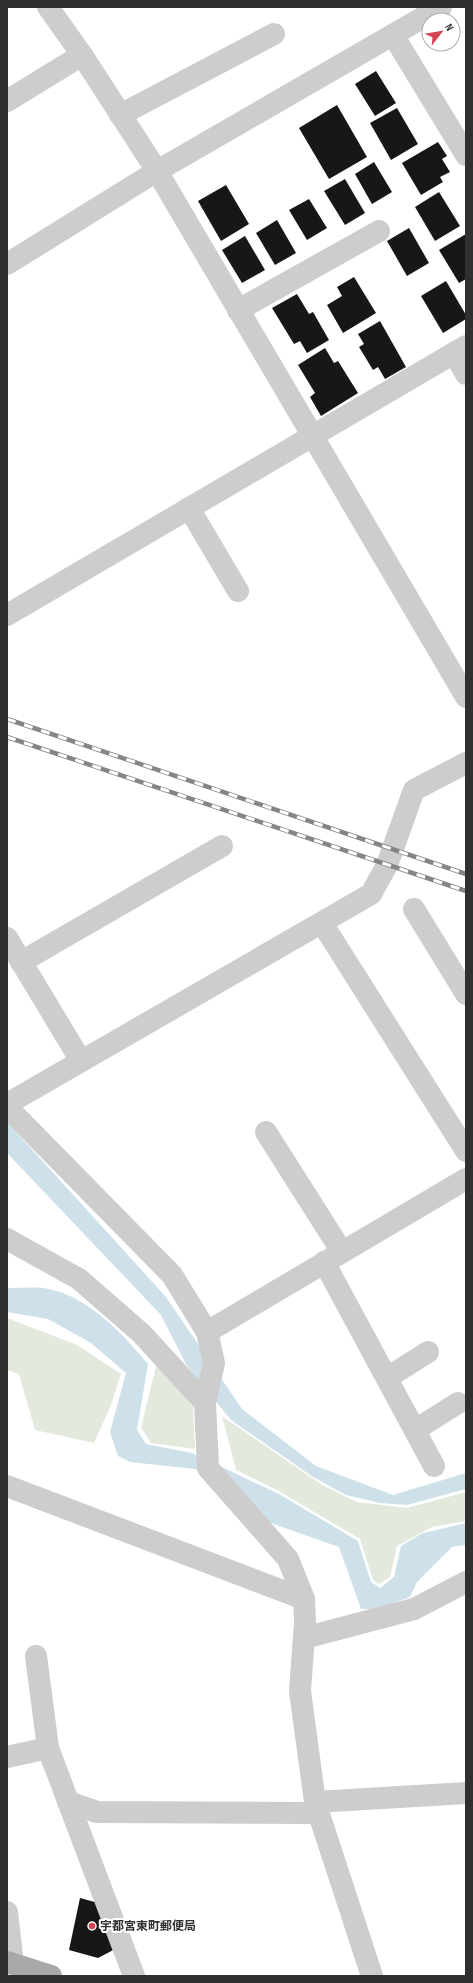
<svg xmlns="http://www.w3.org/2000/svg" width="473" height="1983" font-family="'Sofia Sans Condensed','Noto Sans JP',sans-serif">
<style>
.green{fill:#e3e9dd}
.water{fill:#cee0ea}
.building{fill:#171717}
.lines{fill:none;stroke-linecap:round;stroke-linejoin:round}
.street{stroke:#cdcdcd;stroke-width:22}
.primary{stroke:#a8a8a8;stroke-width:22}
.rail-casing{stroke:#858585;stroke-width:4.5}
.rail{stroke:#fff;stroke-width:3;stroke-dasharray:9;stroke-linecap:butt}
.poi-dot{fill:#d54453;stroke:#fff;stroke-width:1.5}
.labels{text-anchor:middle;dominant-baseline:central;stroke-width:4;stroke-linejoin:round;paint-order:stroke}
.poi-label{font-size:12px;font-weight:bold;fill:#303030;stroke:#fff;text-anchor:start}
</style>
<rect width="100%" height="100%" fill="#fff"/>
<g class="green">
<path d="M7 1318 77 1345 121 1374 111 1405 94 1443 35 1430 19 1374 7 1370Z"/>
<path d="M157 1362 193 1407 195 1449 151 1443 141 1428Z"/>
<path d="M222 1416 322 1485 357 1502 407 1508 466 1492V1521L432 1527 397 1546 390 1577 379 1584 373 1580 360 1539 277 1490 236 1470Z"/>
</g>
<g class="water">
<path d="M7 1122 166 1297 242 1409 316 1466 393 1495 466 1473V1489L407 1505 380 1503 346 1495 313 1477 231 1420 187 1366 161 1315 7 1153Z"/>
<path d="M7 1288C19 1288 32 1287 44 1288 87 1295 121 1332 148 1364L137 1430 146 1444 192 1453 279 1494 358 1541 371 1582 380 1588 394 1577 401 1546 423 1533 466 1523V1545L452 1547 417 1582 410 1597 377 1609H361L339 1547 268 1522 236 1493 195 1469 130 1462 118 1456 110 1432 126 1373 91 1343 48 1319 7 1312Z"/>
</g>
<g class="building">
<path d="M376 71 396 103 375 116 355 84Z"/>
<path d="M337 105 367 157 329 179 299 128Z"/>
<path d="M397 108 418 144 391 160 370 123Z"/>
<path d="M438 142 447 156 442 159 450 172 440 177 443 182 421 195 402 163Z"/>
<path d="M374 162 392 192 372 204 355 174Z"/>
<path d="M345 179 365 213 345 225 324 191Z"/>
<path d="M226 185 249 224 221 241 198 201Z"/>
<path d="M439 192 460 226 435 241 415 207Z"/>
<path d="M309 199 327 228 307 240 289 210Z"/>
<path d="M277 220 296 253 275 265 256 233Z"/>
<path d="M409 228 429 263 407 276 387 241Z"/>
<path d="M466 234V279L459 283 439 250Z"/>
<path d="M245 236 265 270 242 283 222 250Z"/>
<path d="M354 277 376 313 343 333 327 305 342 296 337 287Z"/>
<path d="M446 281 466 315V319L443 333 421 296Z"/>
<path d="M297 294 309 314 313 312 329 340 307 353 300 341 294 344 272 308Z"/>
<path d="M380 321 406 367 385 379 378 367 373 370 359 347 364 344 358 334Z"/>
<path d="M325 348 334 363 338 361 358 393 321 416 310 397 315 393 298 365Z"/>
<path d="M80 1898 102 1904 119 1947 98 1958 69 1950Z"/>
</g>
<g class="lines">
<g class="street">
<path d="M48 7 82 55 157 171 466 697"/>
<path d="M393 35 466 155"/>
<path d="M7 101 82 55"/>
<path d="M120 115 274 34"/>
<path d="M7 264 157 171 441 7"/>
<path d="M238 310 379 231"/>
<path d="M454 353 466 374"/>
<path d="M189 508 238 591"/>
<path d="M7 615 466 346"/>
<path d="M414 909 466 994"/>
<path d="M322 923 466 1151"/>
<path d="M7 938 81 1061"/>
<path d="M21 962 222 846"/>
<path d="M7 1104 371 894 387 865 414 790 466 763"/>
<path d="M7 1107 172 1275 207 1332 214 1363 205 1403 208 1468 288 1559 304 1599 305 1622 300 1691 315 1802 372 1976"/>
<path d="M266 1132 342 1252"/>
<path d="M7 1239 79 1279 142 1334 205 1403"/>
<path d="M324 1262 434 1466"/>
<path d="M207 1332 466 1179"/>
<path d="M387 1378 428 1352"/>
<path d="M415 1430 458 1403"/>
<path d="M7 1486 304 1599"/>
<path d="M304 1638 414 1609 466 1582"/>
<path d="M36 1656 48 1748 134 1976"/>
<path d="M7 1757 48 1748"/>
<path d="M68 1802 97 1812 319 1813"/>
<path d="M315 1802 466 1793"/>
<path d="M7 1912 13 1964"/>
</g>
<path class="primary" d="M7 1962 51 1976"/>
<g class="rail-casing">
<g id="rail">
<path d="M7 719 466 874"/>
<path d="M7 737 466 891"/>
</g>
</g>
<use href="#rail" class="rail"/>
</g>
<circle class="poi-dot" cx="92" cy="1926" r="4"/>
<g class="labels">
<g class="poi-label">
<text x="100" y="1926">宇都宮東町郵便局</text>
</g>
</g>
<rect width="473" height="1983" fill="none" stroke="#303030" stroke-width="16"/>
<g transform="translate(441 32) rotate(59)"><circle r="19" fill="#ffffff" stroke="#acacac"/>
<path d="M0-3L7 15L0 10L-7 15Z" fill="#d54453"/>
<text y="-6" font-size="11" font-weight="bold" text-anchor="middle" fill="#303030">N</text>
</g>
</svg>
